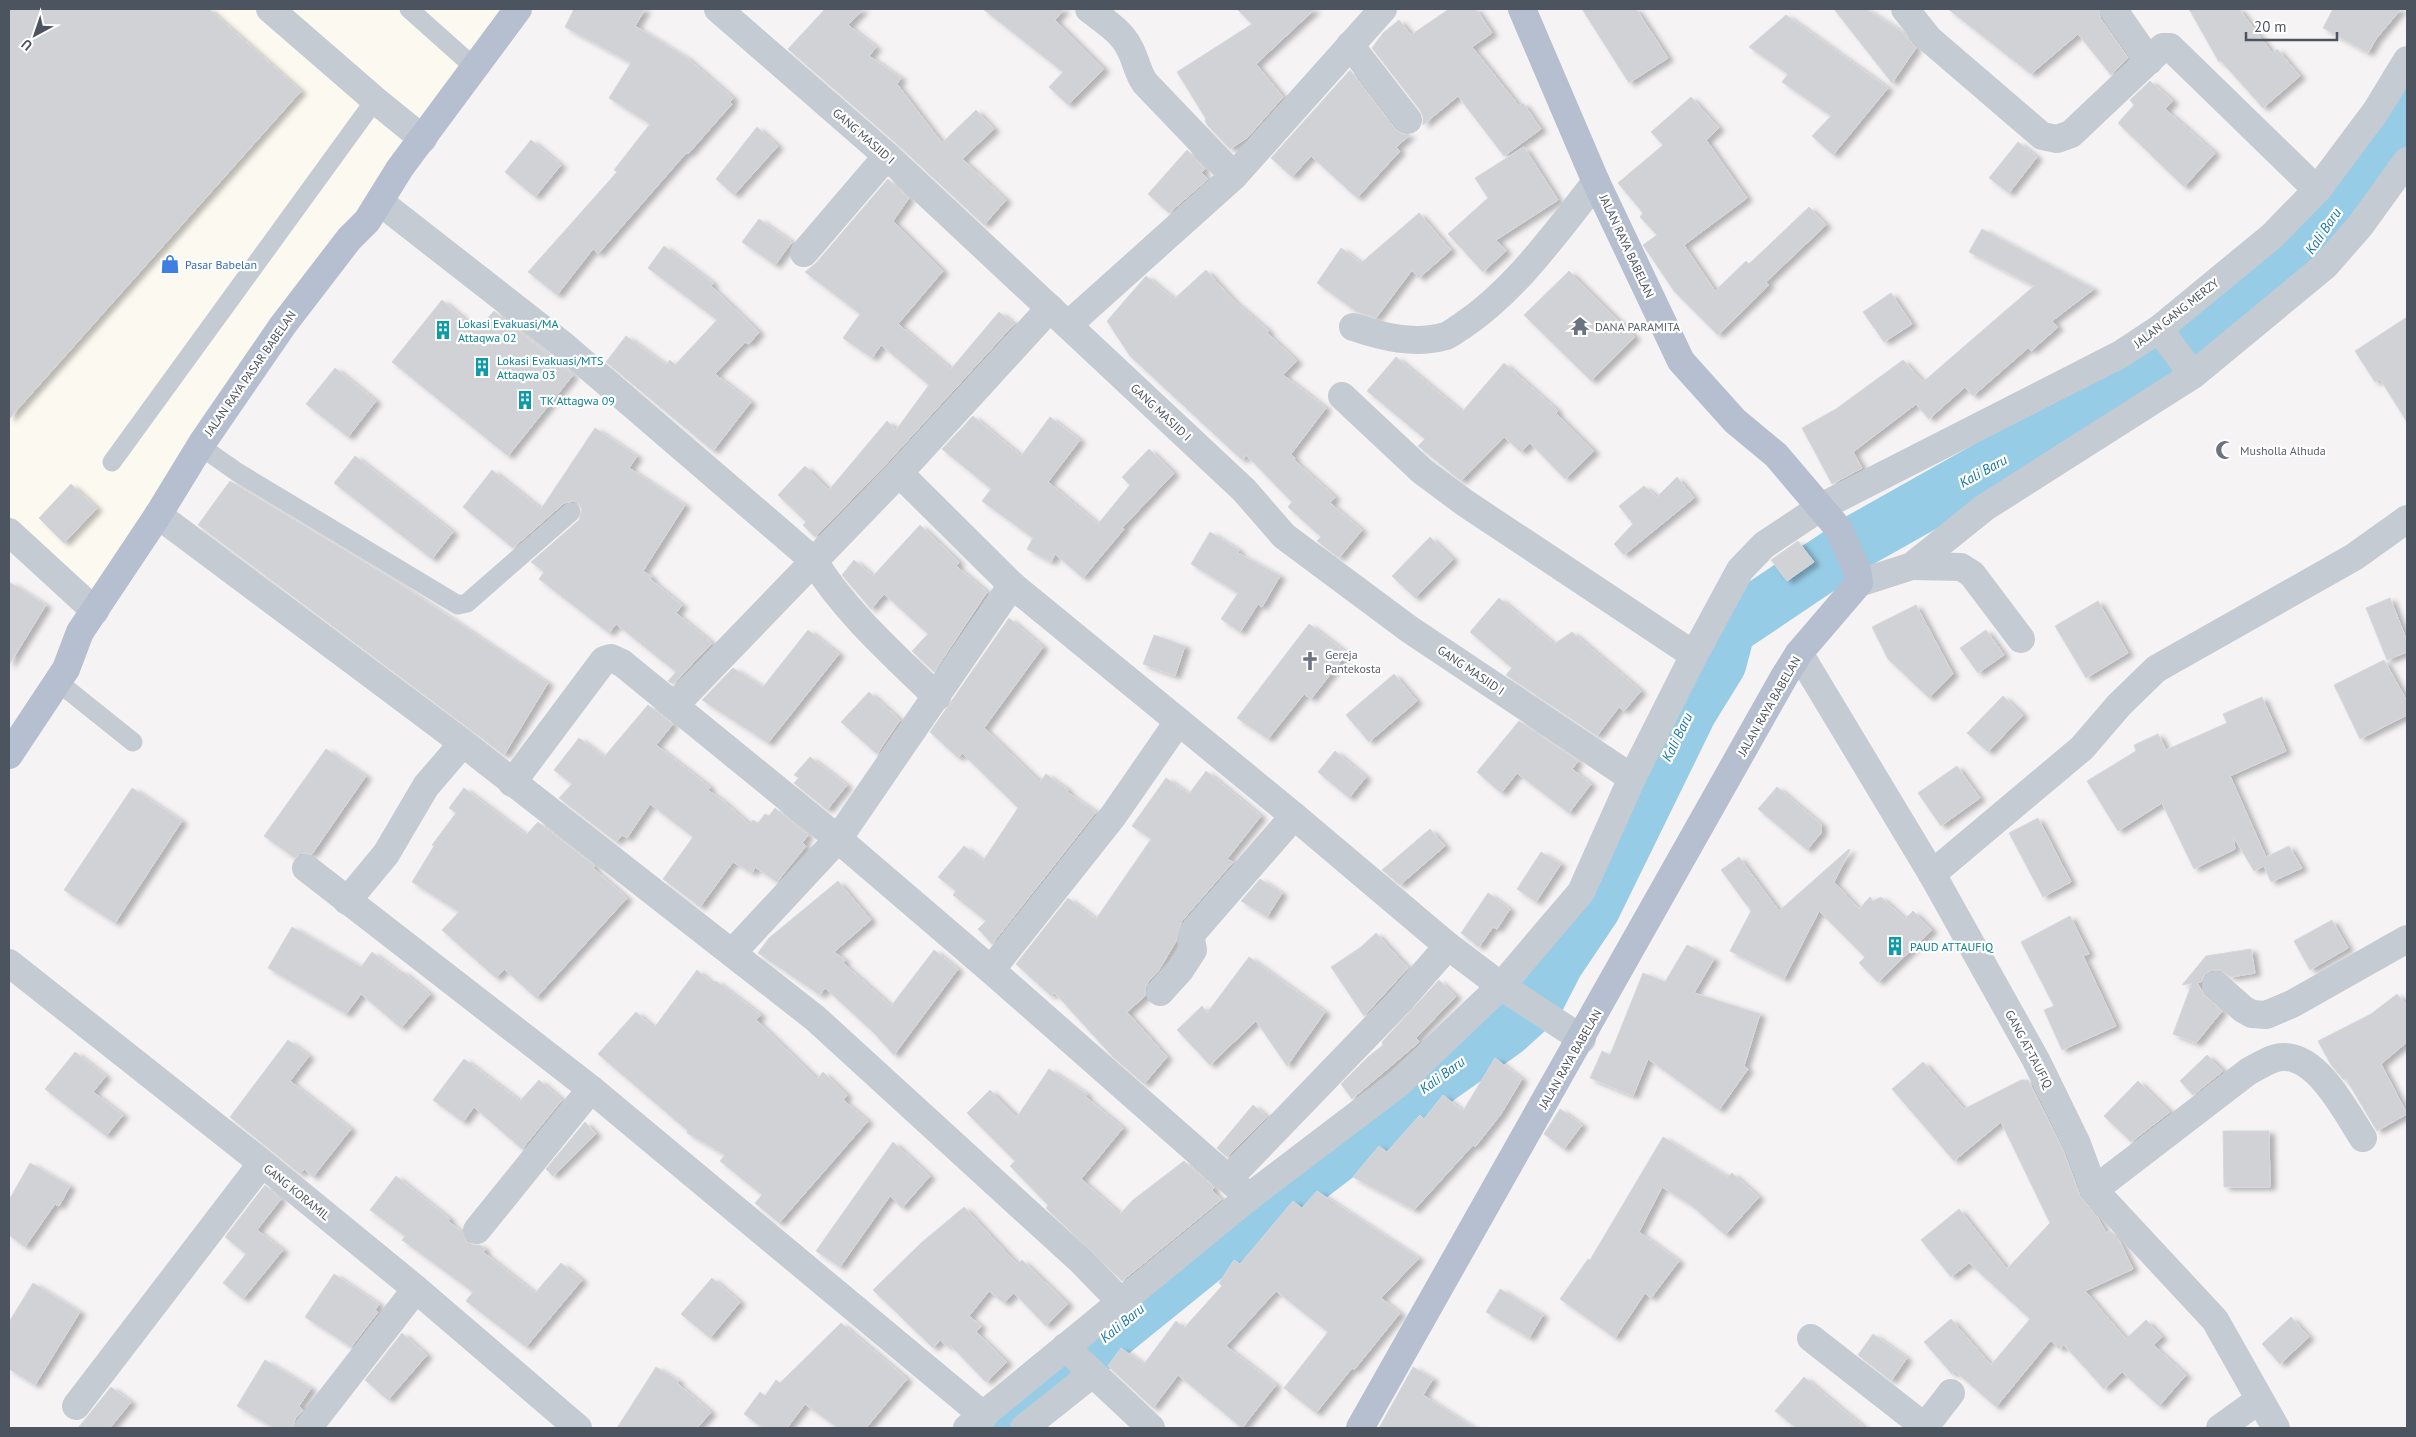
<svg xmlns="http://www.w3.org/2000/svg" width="2416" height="1437" font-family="'PT Sans',sans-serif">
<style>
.commercial{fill:#fcfaf0}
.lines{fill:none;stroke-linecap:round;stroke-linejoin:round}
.river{stroke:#97cce6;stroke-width:55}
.building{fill:#d0d2d6;stroke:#d7d8dd;filter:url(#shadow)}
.lane{stroke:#c5cbd3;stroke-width:19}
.street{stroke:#c5cbd3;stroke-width:28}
.primary{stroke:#b5bfcf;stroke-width:28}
.labels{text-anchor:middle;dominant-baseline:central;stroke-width:4.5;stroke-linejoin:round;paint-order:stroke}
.street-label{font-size:12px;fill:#4c545f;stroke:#fff}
.shop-label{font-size:12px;fill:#366cbe;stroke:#fff;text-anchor:start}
.culture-label{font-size:12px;fill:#0d838f;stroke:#fff;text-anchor:start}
.worship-label{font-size:12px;fill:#5b616d;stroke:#fff;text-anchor:start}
.water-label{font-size:14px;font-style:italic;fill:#1876a5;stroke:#fff}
</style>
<defs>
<filter id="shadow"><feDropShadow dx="5.5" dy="3" stdDeviation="2.5" flood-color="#0004"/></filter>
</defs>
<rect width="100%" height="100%" fill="#f5f3f3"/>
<path class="commercial" d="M9 9H519L95 611 9 532Z"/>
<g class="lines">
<path class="river" d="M993 1428 1213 1250 1436 1079 1505 1030 1536 1002 1556 963 1593 908 1690 710 1719 663 1728 629 1862 539 2100 405 2152 370 2195 330 2233 302 2307 256 2407 104"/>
</g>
<g class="building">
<path d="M9 9H209L301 91 9 419Z"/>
<path d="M574 9H645L635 26 687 58 733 98 730 102 732 104 688 154 687 152 598 254 593 249 557 295 528 272 617 172 614 170 650 124 609 98 631 63 565 27Z"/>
<path d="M825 9H863L848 25 876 47 869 56 901 78 897 84 942 143 976 110 994 129 962 159 1006 200 984 225 898 145 788 49Z"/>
<path d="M983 9H1064L1055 20 1104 69 1068 105 1049 87 1063 72Z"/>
<path d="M1237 9H1315L1256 64 1283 97 1248 137 1230 149 1208 126 1205 121 1206 119 1177 72 1252 24Z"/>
<path d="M1449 9H1476L1492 33 1472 47 1519 106 1523 103 1541 129 1504 156 1458 96 1423 125V117L1420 110 1372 48 1383 33 1399 20 1411 35Z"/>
<path d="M1582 9H1636L1668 58 1629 83Z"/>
<path d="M1834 9H1866L1904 33 1916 48 1892 83Z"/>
<path d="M1948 9H2098L2100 18 2128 58 2111 75 2078 34 2031 74Z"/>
<path d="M2189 9H2239L2272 53 2277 49 2300 76 2263 108 2221 61 2219 62Z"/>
<path d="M2333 9H2401L2376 39 2368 53 2323 28Z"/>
<path d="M1786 15 1888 88 1833 155 1812 136 1831 116 1782 82 1788 74 1749 47Z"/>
<path d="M1350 70 1396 130 1402 134 1410 135 1396 147 1400 151 1357 198 1311 156 1292 177 1271 158Z"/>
<path d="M2150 81 2173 101 2165 109 2215 153 2184 187 2118 123 2134 105 2130 100Z"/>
<path d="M1691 97 1719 128 1706 140 1747 198 1684 245 1715 291 1746 261 1749 264 1809 207 1826 225 1766 282 1769 285 1718 335 1674 291 1643 245 1657 235 1640 217 1643 213 1618 183 1663 145 1651 132Z"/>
<path d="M757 127 778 146 734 195 716 179Z"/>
<path d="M531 140 561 165 535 197 505 172Z"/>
<path d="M2018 142 2037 157 2009 193 1989 178Z"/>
<path d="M1524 147 1558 200 1496 240 1506 251 1483 272 1448 234 1488 198 1475 178Z"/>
<path d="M1187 150 1205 169 1201 172 1208 179 1169 213 1148 194Z"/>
<path d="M888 179 909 198 893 221 943 271 898 324 951 369 999 312 1014 324 888 462 815 537 803 525 806 522 778 495 805 466 829 490 887 421 896 430 929 385 881 345 872 358 843 338 860 314 805 272 816 263Z"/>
<path d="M1419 213 1451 250 1419 278 1412 270 1376 318 1357 312 1317 283 1341 248 1361 263Z"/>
<path d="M759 219 792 242 775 265 742 242Z"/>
<path d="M1982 229 2094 289 2052 321 2058 327 2031 351 2028 348 1973 396 1965 387 1929 419 1916 404 1853 452 1862 468 1832 484 1802 428 1836 409 1903 360 1923 382 2034 286 1969 252Z"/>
<path d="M664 246 713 283 711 286 759 332 749 344 745 342 715 374 751 402 713 451 606 362 626 336 666 365 670 360 675 365 717 320 648 268Z"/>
<path d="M1206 270 1234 301 1269 331 1267 333 1297 361 1283 375 1326 408 1291 454 1295 458 1294 460 1335 497 1330 503 1362 530 1339 558 1317 541 1321 537 1288 507 1292 502 1246 455 1242 460 1130 356 1107 321 1146 276 1174 299Z"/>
<path d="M1569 271 1635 337 1591 381 1524 315Z"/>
<path d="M1891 293 1912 324 1884 342 1863 312Z"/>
<path d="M442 300 477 330 494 311 573 375 508 456 392 362Z"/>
<path d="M2407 317V422L2380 379 2375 382 2355 351Z"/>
<path d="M1396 357 1462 412 1504 363 1558 411 1556 413 1594 451 1565 479 1530 443 1521 452 1504 437 1461 481 1418 446 1425 439 1367 391Z"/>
<path d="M335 368 376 401 348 437 306 404Z"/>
<path d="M973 416 1021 456 1050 417 1080 440 1048 482 1098 524 1130 485 1122 477 1149 449 1174 473 1122 528 1124 529 1083 578 1055 554 1051 562 1027 549 1033 538 982 501 991 489 942 449Z"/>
<path d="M595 428 637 456 629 468 685 505 643 571 652 577 650 579 682 605 676 613 712 643 673 684 668 681 676 672 616 624 609 633 539 579 544 572 531 562 579 520 582 510 579 504 574 501 564 503 513 548 463 507 492 470 541 509Z"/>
<path d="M355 456 453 532 432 559 334 483Z"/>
<path d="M1677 477 1694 498 1624 555 1614 544 1633 524 1619 506 1644 486 1657 497Z"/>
<path d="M230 481 394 580 548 683 504 755 198 525Z"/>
<path d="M71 484 97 508 64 543 39 518Z"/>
<path d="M920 525 959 562 956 566 987 592 934 672 912 651 928 634 884 594 871 609 842 575 854 560 873 576Z"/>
<path d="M1210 532 1239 550 1238 553 1280 576 1262 607 1258 604 1240 632 1221 619 1238 593 1191 564Z"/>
<path d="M1430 537 1453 559 1415 598 1392 576Z"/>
<path d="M1798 541 1814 562 1787 581 1771 560Z"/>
<path d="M9 582 46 605 9 665Z"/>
<path d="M1499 598 1554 644 1572 632 1641 691 1624 711 1619 707 1597 736 1506 675 1512 668 1470 632Z"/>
<path d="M2390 598 2407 641V652L2387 660 2366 608Z"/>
<path d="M2098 601 2128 653 2086 678 2055 626Z"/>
<path d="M1916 605 1953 674 1929 698 1888 659 1872 627Z"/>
<path d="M1009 618 1043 647 984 728 1040 782 1046 774 1068 790 1067 792 1096 812 992 944 978 929 986 921 953 895 956 891 938 877 964 846 983 861 1018 808 962 753 958 758 930 732Z"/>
<path d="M1309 624 1347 653 1311 699 1304 694 1268 739 1237 718Z"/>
<path d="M808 630 839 654 768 743 702 700 733 668 763 687Z"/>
<path d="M1986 630 2004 655 1978 673 1960 648Z"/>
<path d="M1154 635 1185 646 1175 676 1143 664Z"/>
<path d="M2384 660 2407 701V715L2360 739 2334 685Z"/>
<path d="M1394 674 1417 701 1369 742 1346 715Z"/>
<path d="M869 692 900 720 877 754 841 722Z"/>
<path d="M2003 696 2023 715 1988 752 1967 733Z"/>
<path d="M2262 697 2286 751 2230 776 2266 857 2289 846 2302 868 2271 882 2264 866 2254 871 2233 836 2235 849 2194 869 2162 803 2118 831 2087 781 2136 751 2134 745 2158 734 2166 750 2227 723 2223 714Z"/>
<path d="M648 705 673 724 656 745 710 787 708 790 722 800 749 824 753 820 758 823 765 814 769 816 775 808 808 835 802 843 806 846 777 882 755 867 752 873 733 862 700 907 663 879 693 837 650 804 627 838 622 835 616 842 559 798 572 784 554 770 579 738 604 757Z"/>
<path d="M1519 721 1578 761 1572 769 1591 784 1569 813 1517 773 1501 793 1477 772Z"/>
<path d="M326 749 366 776 312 854 301 853 295 858 264 836Z"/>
<path d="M1335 751 1366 777 1349 798 1318 772Z"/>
<path d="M810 757 847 785 827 810 794 783 799 778 794 775Z"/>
<path d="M1957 766 1980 798 1941 826 1918 793Z"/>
<path d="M1206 771 1261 816 1227 859 1233 862 1181 922 1176 941 1159 970 1148 982 1145 988V996L1127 1012 1167 1057 1144 1084 1113 1057 1054 992 1051 996 1016 964 1068 898 1096 919 1151 839 1132 826 1166 778 1189 794Z"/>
<path d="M1777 787 1821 824V833L1807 850 1758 809Z"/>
<path d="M132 788 182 821 115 923 64 890Z"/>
<path d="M464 788 526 835 538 822 595 866 593 868 627 898 536 998 504 969 496 978 442 930 459 912 412 882 434 846 432 845 456 813 449 808Z"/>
<path d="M2038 818 2071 882 2043 897 2009 833Z"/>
<path d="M1430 829 1445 846 1400 885 1382 870Z"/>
<path d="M1849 849 1850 850 1834 882 1859 909 1870 897 1873 901 1881 897 1905 919 1913 911 1932 930 1878 982 1859 963 1865 957 1819 911 1784 979 1730 951 1751 911 1721 870 1739 857 1779 911Z"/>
<path d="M1541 852 1561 864 1536 902 1517 889Z"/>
<path d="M1260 879 1282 893 1267 917 1241 901Z"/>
<path d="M838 881 871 920 834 952 845 960 843 963 891 1006 934 950 958 969 894 1055 873 1032 825 988 820 995 758 953 769 938Z"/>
<path d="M1488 893 1510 909 1497 929 1493 927 1479 947 1461 933Z"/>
<path d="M2070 916 2089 954 2083 956 2116 1026 2062 1050 2044 1010 2054 1006 2021 942Z"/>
<path d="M2332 920 2348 948 2310 970 2294 941Z"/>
<path d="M292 927 361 967 372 952 400 973 402 971 430 994 401 1028 361 994 346 1014 268 968Z"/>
<path d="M1376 933 1408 968 1364 1016 1331 967 1361 947Z"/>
<path d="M1687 945 1714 959 1694 993 1760 1014 1744 1066 1748 1069 1719 1110 1648 1059 1633 1096 1590 1078 1602 1051 1610 1055 1643 973 1665 982Z"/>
<path d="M2251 949 2255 973 2231 977 2220 970H2212L2205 974 2201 982 2197 983 2205 996 2222 1011 2196 1043 2173 1034 2192 983 2182 985 2206 956Z"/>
<path d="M1249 957 1325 1012 1287 1066 1256 1021 1210 1065 1177 1030 1202 1006 1207 1013Z"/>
<path d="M697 970 713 984 716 981 761 1015 756 1020 817 1079 823 1072 847 1095 843 1100 868 1121 779 1223 755 1203 762 1195 720 1161 725 1155 687 1133 688 1131 598 1054 636 1012 654 1028Z"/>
<path d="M1439 980 1456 996 1416 1038 1419 1042 1352 1099 1341 1084 1368 1057 1383 1045 1382 1042Z"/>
<path d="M2397 994 2407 1006V1042L2381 1064 2407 1114 2377 1131 2346 1079 2344 1080 2331 1065 2318 1041 2371 1014Z"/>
<path d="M288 1040 309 1056 290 1081 351 1129 313 1177 304 1169 300 1174 230 1117Z"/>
<path d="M75 1052 106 1076 93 1092 123 1115 106 1136 45 1089Z"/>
<path d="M2207 1055 2223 1071 2193 1095 2180 1081Z"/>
<path d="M1495 1058 1522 1079 1501 1114 1475 1147 1473 1145 1414 1210 1353 1177 1379 1146 1387 1152 1420 1115 1424 1119 1443 1095 1463 1111Z"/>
<path d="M464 1059 520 1101 539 1080 562 1100 522 1149 474 1107 463 1122 433 1100Z"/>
<path d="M1923 1062 1964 1109 2021 1080H2028L2063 1150 2080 1196 2098 1218 2106 1233 2110 1231 2119 1240 2133 1269 2085 1291 2126 1339 2146 1320 2162 1337 2153 1345 2186 1375 2159 1406 2122 1372 2104 1389 2064 1345 2059 1349 2051 1340 1996 1407 1955 1371 1952 1374 1924 1342 1951 1319 1991 1365 2030 1319 1969 1263 1951 1277 1921 1240 1959 1209 2007 1269 2050 1223 2001 1122 1954 1161 1892 1089Z"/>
<path d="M1049 1069 1087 1094 1086 1097 1123 1128 1081 1179 1120 1214 1133 1200 1184 1161 1214 1187 1212 1190 1221 1200 1122 1281 1046 1208 1048 1205 1010 1166 1015 1161 967 1113 990 1090 1017 1117Z"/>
<path d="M2138 1081 2170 1112 2131 1142 2104 1116Z"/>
<path d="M1253 1105 1267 1117 1227 1157 1217 1148Z"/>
<path d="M1560 1109 1582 1125 1564 1149 1544 1134Z"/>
<path d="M585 1122 596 1134 553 1176 546 1169Z"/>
<path d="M2223 1131H2269L2270 1187H2224Z"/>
<path d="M1663 1137 1728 1177 1732 1173 1759 1197 1725 1235 1691 1205 1662 1187 1639 1232 1679 1261 1651 1298 1645 1293 1615 1338 1560 1299 1588 1259 1590 1260Z"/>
<path d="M893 1142 930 1176 902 1208 890 1196 840 1267 816 1251Z"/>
<path d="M30 1163 70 1186 59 1206 55 1204 25 1247 9 1235V1200Z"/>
<path d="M396 1176 450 1219 448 1221 462 1232 467 1242 474 1245H480L485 1249 483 1252 535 1293 561 1263 582 1280 526 1347 466 1301 473 1292 402 1240 405 1236 370 1210Z"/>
<path d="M265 1185 281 1199 257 1230 283 1250 243 1299 223 1283 246 1254 225 1237Z"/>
<path d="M1317 1191 1419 1258 1381 1298 1400 1313 1354 1370 1352 1368 1316 1413 1284 1388 1328 1332 1276 1291 1226 1346 1276 1385 1242 1428 1178 1375 1153 1408 1108 1366 1121 1348 1144 1364 1176 1321 1184 1328 1222 1286 1219 1283 1234 1260 1240 1264 1293 1201 1302 1208Z"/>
<path d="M964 1207 1017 1264 1022 1260 1068 1304 1046 1326 1014 1293 1004 1303 989 1291 969 1316 981 1326 976 1332 1007 1362 986 1382 950 1345 948 1347 940 1340 933 1348 873 1290 921 1243Z"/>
<path d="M334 1274 379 1304 375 1310 378 1312 351 1347 305 1317Z"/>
<path d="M712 1278 740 1302 710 1338 681 1314Z"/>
<path d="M33 1283 80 1312 35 1385 9 1369V1322Z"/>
<path d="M1500 1289 1543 1315 1529 1338 1486 1312Z"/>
<path d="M2291 1317 2309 1337 2280 1364 2262 1344Z"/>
<path d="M841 1323 907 1379 866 1428H838L805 1404 787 1428H763L744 1414 760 1392 765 1396 776 1380 780 1383Z"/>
<path d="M402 1333 427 1355 388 1400 365 1380Z"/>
<path d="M1873 1334 1907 1358 1891 1381 1858 1355Z"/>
<path d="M265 1360 311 1388 299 1406 303 1410 295 1419 293 1428H274L237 1406Z"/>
<path d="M656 1367 679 1381 677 1383 711 1412 697 1428H617Z"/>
<path d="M1413 1367 1433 1379 1423 1395 1474 1428H1379Z"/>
<path d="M1804 1377 1837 1405 1865 1428H1796L1775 1411Z"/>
<path d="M111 1387 131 1402 110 1428H78Z"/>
</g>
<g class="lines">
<g class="lane">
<path d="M409 9 474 67"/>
<path d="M200 446 237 472 458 605 467 603 571 512"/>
<path d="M112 462 375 100"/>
<path d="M58 682 133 742"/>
</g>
<g class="street">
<path d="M270 9 375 100 423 139"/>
<path d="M718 9 887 156 1244 490 1284 536 1409 629 1632 778"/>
<path d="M1089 9C1103 20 1121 31 1129 47 1136 59 1137 72 1145 83L1234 176"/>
<path d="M1905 9 1929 39 2042 136 2057 139 2071 134 2163 47H2170L2317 190"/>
<path d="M2113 9 2149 61"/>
<path d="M1350 45 1408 120"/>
<path d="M380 202 563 345 813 560C846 613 893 654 937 697"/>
<path d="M804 253 887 156"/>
<path d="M1068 325 1234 176 1383 9"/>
<path d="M1353 327C1383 337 1414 345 1446 336 1451 334 1457 329 1462 326 1516 290 1556 232 1596 182"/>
<path d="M2159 329 2193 375 2325 266 2360 226 2407 161"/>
<path d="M1342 396 1422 471 1465 503 1694 655"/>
<path d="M899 473 1012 585 1294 816 1448 946 1501 986 1582 1039"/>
<path d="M158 515 463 743"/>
<path d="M9 532 95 611"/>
<path d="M1912 566 1961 567 1972 574 2021 639"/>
<path d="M1859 583 1912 566 1984 508 2193 375"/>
<path d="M1799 653 1932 874 2036 1060 2077 1144 2094 1190 2215 1320 2276 1428"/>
<path d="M675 705 899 473 1050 308"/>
<path d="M512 783 604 660 611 658 622 663 838 839 991 970 1249 1197"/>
<path d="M306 868 591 1089 984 1416"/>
<path d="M1932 874 2082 748 2119 705 2156 669 2354 557 2407 519"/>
<path d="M347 901 386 854 426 786 463 743 815 1018 1081 1261 1122 1303"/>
<path d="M732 953 838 839 1012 585"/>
<path d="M9 963 262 1163 416 1289 578 1428"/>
<path d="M991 970 1113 816 1178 722"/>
<path d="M2216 985 2243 1009 2252 1014 2266 1015 2292 1004 2407 939"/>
<path d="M1160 992 1180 970 1193 950 1191 939 1193 932 1294 816"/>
<path d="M1229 1178 1399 1002 1448 946"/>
<path d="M2094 1190 2249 1071C2259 1066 2273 1056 2285 1057 2319 1058 2346 1112 2363 1138"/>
<path d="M477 1230 591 1089"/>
<path d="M1811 1338 1925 1427"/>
<path d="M1065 1347 1151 1428"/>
<path d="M76 1406 262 1163"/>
<path d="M308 1428 416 1289"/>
<path d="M967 1428 1249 1197 1399 1083 1501 986 1581 892 1632 778 1694 655 1740 570 1764 545 1821 507 2121 354 2159 329 2272 236 2317 190 2376 111 2407 60"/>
<path d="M1024 1428 1092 1374"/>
<path d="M1924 1428 1951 1393"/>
<path d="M2220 1428 2259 1400"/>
</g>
<g class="primary">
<path d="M9 755 66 669 80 632 158 515 202 443 283 325 349 239 367 221 400 168 518 9"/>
<path d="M1360 1428 1784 677 1799 653 1859 583 1857 570 1838 528 1776 455 1735 421 1681 361 1596 182 1522 9"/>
</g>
</g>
<defs>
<g id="shop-bare" transform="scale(1.5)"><path d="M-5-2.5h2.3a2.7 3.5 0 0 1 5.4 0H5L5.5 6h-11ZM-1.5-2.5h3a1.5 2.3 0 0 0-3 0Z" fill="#3f7fe0" stroke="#fff" stroke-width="2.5" paint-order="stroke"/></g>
<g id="temple-bare" transform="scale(1.5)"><path d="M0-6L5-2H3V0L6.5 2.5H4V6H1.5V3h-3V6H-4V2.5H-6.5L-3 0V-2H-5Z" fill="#6b7280" stroke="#fff" stroke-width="2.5" paint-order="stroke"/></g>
<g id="building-bare" transform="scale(1.5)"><path d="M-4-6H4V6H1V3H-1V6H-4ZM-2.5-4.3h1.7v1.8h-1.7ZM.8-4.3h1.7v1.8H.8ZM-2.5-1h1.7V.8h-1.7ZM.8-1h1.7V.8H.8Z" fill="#0f9aa8" stroke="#fff" stroke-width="2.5" paint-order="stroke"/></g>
<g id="mosque-bare" transform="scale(1.5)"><path d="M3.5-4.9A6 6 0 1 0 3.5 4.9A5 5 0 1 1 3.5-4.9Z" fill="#6b7280" stroke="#fff" stroke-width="2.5" paint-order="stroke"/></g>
<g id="church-bare" transform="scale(1.5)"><path d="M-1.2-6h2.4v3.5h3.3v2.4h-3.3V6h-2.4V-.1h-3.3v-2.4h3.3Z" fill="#6b7280" stroke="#fff" stroke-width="2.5" paint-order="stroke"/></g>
</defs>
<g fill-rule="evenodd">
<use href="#shop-bare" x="170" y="264"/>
<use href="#temple-bare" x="1580" y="326"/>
<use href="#building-bare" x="443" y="330"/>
<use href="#building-bare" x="482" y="367"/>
<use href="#building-bare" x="525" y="400"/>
<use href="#mosque-bare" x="2225" y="450"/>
<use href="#church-bare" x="1310" y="661"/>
<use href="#building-bare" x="1895" y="946"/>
</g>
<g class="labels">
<g class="street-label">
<text transform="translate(864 136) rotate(41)">GANG MASJID I</text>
<text transform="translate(1627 246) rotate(65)">JALAN RAYA BABELAN</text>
<text transform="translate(2176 313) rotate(-38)">JALAN GANG MERZY</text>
<text transform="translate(250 373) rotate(-55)">JALAN RAYA PASAR BABELAN</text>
<text transform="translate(1161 412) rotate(43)">GANG MASJID I</text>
<text transform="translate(1471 670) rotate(34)">GANG MASJID I</text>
<text transform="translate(1769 706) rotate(-60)">JALAN RAYA BABELAN</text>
<text transform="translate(2029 1049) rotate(62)">GANG AT-TAUFIQ</text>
<text transform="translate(1570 1059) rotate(-60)">JALAN RAYA BABELAN</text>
<text transform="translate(297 1192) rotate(39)">GANG KORAMIL</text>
</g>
<g class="shop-label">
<text x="185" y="264">Pasar Babelan</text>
</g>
<g class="culture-label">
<text x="458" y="323">Lokasi Evakuasi/MA<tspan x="458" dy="14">Attaqwa 02</tspan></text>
<text x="497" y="360">Lokasi Evakuasi/MTS<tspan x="497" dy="14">Attaqwa 03</tspan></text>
<text x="540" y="400">TK Attagwa 09</text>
<text x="1910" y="946">PAUD ATTAUFIQ</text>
</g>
<g class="worship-label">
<text x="1595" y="326">DANA PARAMITA</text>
<text x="2240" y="450">Musholla Alhuda</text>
<text x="1325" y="654">Gereja<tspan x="1325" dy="14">Pantekosta</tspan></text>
</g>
<g class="water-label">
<text transform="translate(2323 231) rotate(-56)">Kali Baru</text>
<text transform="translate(1983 471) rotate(-29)">Kali Baru</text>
<text transform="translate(1677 737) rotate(-64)">Kali Baru</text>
<text transform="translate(1442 1075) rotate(-36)">Kali Baru</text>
<text transform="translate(1122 1323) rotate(-39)">Kali Baru</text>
</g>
</g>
<rect width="2416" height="1437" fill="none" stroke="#4c545f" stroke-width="20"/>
<g transform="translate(35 35) rotate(220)" stroke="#ffffff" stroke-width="4" paint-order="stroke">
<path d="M0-4L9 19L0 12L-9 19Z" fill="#4c545f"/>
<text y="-8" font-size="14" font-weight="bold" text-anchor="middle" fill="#4c545f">U</text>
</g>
<path d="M2246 32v8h91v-8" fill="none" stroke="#4c545f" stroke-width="2.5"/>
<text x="2254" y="32" font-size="15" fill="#4c545f" stroke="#ffffff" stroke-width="4" paint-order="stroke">20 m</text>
</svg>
